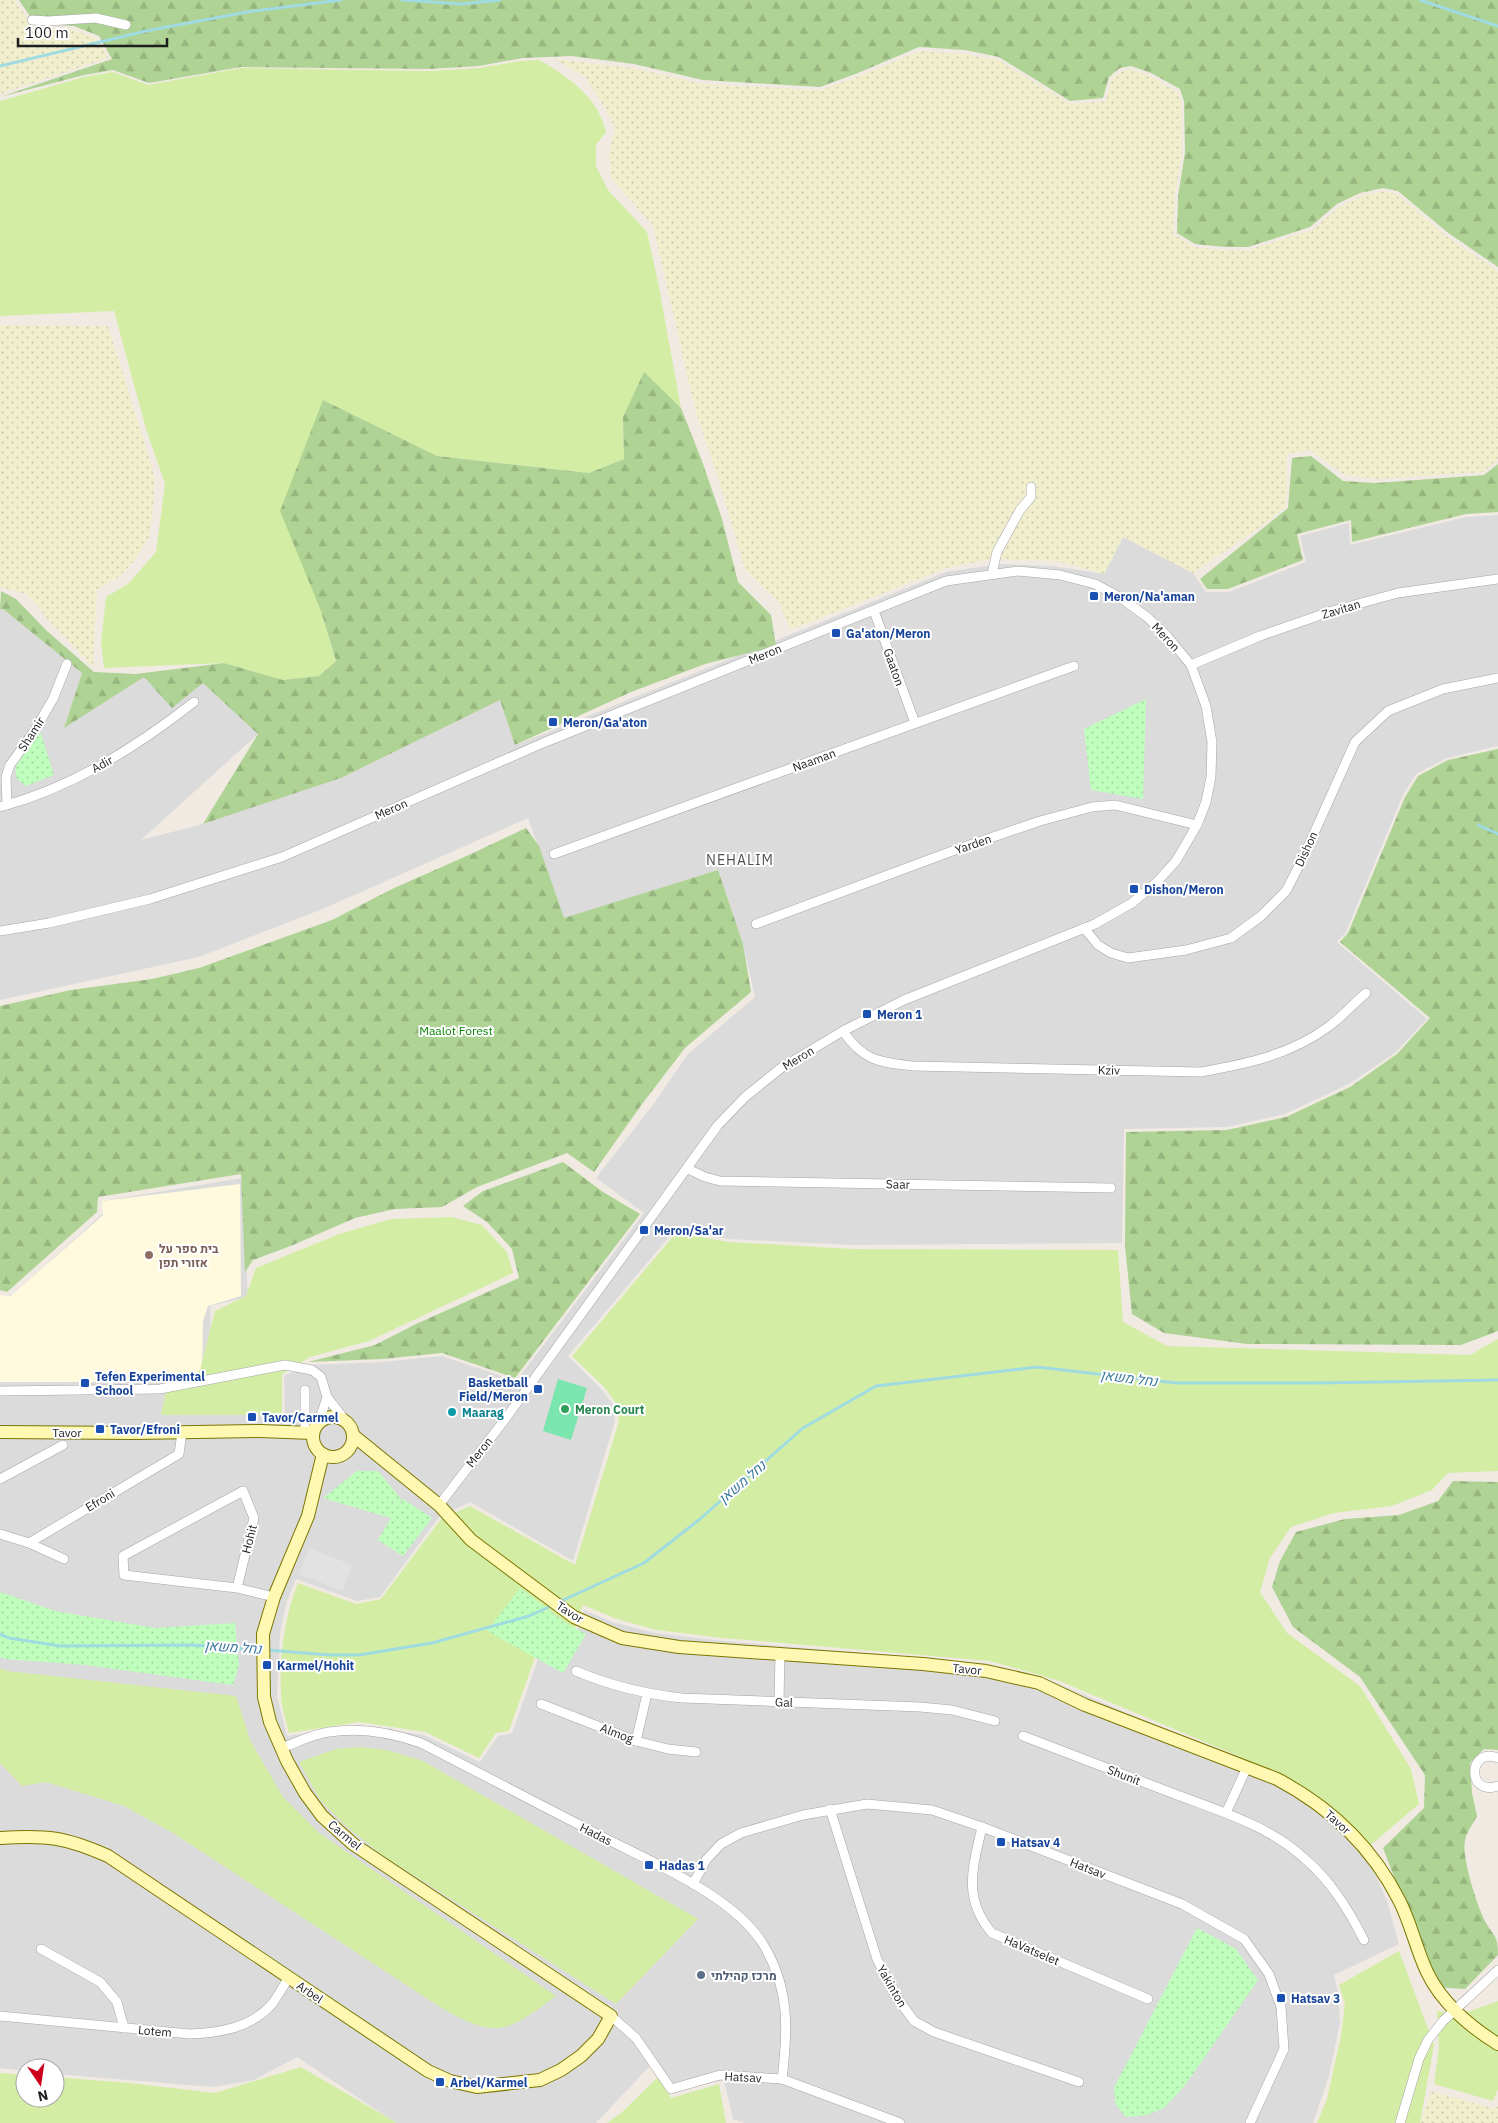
<svg xmlns="http://www.w3.org/2000/svg" width="1498" height="2123" font-family="'IBM Plex Sans',Heebo,sans-serif">
<style>
.residential{fill:#dcdbdb}
.education{fill:#fffadd}
.farmland{fill:url(#farmland-dots)}
.grass{fill:#d3eea4}
.forest{fill:url(#forest-firs)}
.park{fill:url(#park-dots)}
.pitch{fill:#7ae6ad}
.parking{fill:#e2e2e2}
.lines{fill:none;stroke-linecap:round;stroke-linejoin:round}
.stream{stroke:#9fdbe1;stroke-width:3}
.street-casing{stroke:#a5a5a5;stroke-width:10}
.secondary-casing{stroke:#7a7600;stroke-width:14}
.street{stroke:#fff;stroke-width:9}
.secondary{stroke:#fff8b2;stroke-width:12}
.transit-dot{fill:#1a4fb4;stroke:#fff;stroke-width:2}
.education-dot{fill:#8d6e63;stroke:#fff;stroke-width:2}
.leisure-dot{fill:#2e9e5b;stroke:#fff;stroke-width:2}
.culture-dot{fill:#0f9aa8;stroke:#fff;stroke-width:2}
.service-dot{fill:#5c6f8a;stroke:#fff;stroke-width:2}
.labels{text-anchor:middle;dominant-baseline:central;stroke-width:4;stroke-linejoin:round;paint-order:stroke}
.transit-label{font-size:12px;font-weight:bold;fill:#164399;stroke:#fff;text-anchor:start}
.street-label{font-size:12px;fill:#1e1e1e;stroke:#fff}
.park-label{font-size:12px;fill:#098502;stroke:#fff}
.education-label{font-size:12px;font-weight:bold;fill:#785e54;stroke:#fff;text-anchor:start}
.leisure-label{font-size:12px;font-weight:bold;fill:#27864d;stroke:#fff;text-anchor:start}
.culture-label{font-size:12px;font-weight:bold;fill:#0d838f;stroke:#fff;text-anchor:start}
.service-label{font-size:12px;font-weight:bold;fill:#4e5e75;stroke:#fff;text-anchor:start}
.neighbourhood-label{font-size:14px;letter-spacing:1px;fill:#515151;stroke:#fff}
.water-label{font-size:14px;font-style:italic;fill:#3b799d;stroke:#fff}
</style>
<defs>
<pattern id="farmland-dots" width="8" height="8" patternUnits="userSpaceOnUse" patternTransform="scale(1.25)"><rect width="8" height="8" fill="#f0eecc"/><path d="M2 2h.1M6 6h.1" fill="none" stroke="#cdccaf" stroke-width="1.8" stroke-linecap="round"/></pattern>
<pattern id="forest-firs" width="22" height="20" patternUnits="userSpaceOnUse" patternTransform="scale(1.25)"><rect width="22" height="20" fill="#afd394"/><path d="M5 1l3.5 6h-7zM16 11l3.5 6h-7z" fill="#96b57f"/></pattern>
<pattern id="park-dots" width="8" height="8" patternUnits="userSpaceOnUse" patternTransform="scale(1.25)"><rect width="8" height="8" fill="#bffebc"/><path d="M2 2h.1M6 6h.1" fill="none" stroke="#a4d9a1" stroke-width="1.8" stroke-linecap="round"/></pattern>
</defs>
<rect width="100%" height="100%" fill="#f0eae3"/>
<path class="residential" d="M1498 515V746L1447 758 1416 774 1403 795 1346 932 1337 942 1427 1019 1396 1052 1349 1084 1285 1114 1227 1127 1124 1129 1122 1243 853 1245 729 1239 675 1230 568 1356 603 1391 612 1403 615 1421 573 1561 470 1502 439 1517 380 1597 357 1601 296 1579 287 1601 280 1633 277 1696 287 1736 359 1725 424 1735 480 1762 498 1736 512 1733 541 1650 566 1662 584 1610 612 1622 655 1633 723 1641 990 1664 1056 1683 1235 1758 1339 1820 1367 1856 1387 1901 1399 1944 1334 1975 1338 1993 1340 2023 1329 2076 1313 2123H744L733 2119 724 2080 679 2090 650 2066 596 2123H396L297 2057 254 2080 212 2087 55 2074V2068H25V2071L0 2068V1296L13 1295 103 1213V1201L242 1178 248 1297 210 1306 212 1376 285 1418 284 1376 308 1365 382 1362 442 1356 516 1381 644 1213 596 1178 652 1106 688 1054 755 997 743 944 718 870 564 919 528 818 325 908 199 957 0 1000V609H3L82 673 64 727 144 677 203 683 258 734 141 840 203 824 341 778 500 700 516 745 946 572 999 564 1053 566 1104 574 1123 537 1193 573 1206 592H1229L1306 562 1300 536 1349 523 1350 545 1466 517Z"/>
<path class="education" d="M240 1184 241 1296 208 1306 203 1321 202 1375 163 1382H0V1295L11 1296 103 1215 102 1201Z"/>
<g class="farmland">
<path d="M0 0H15L33 27 73 29 97 39 108 58 0 94Z"/>
<path d="M920 51 964 54 998 60 1070 104 1106 101 1111 79 1121 72 1131 69 1150 76 1177 92 1181 101 1182 153 1175 196 1173 234 1194 247 1224 250H1248L1312 230 1339 207 1361 196 1383 191 1397 194 1445 235 1498 271V460L1483 472 1377 479 1344 475 1310 450 1287 454V488L1285 507 1262 526 1193 573 1123 537 1104 574 1058 561 991 559 947 568 790 630 779 602 745 570 719 480 695 409 653 226 611 178 609 152 615 128 603 105 585 77 555 59 633 68 703 84 821 90 859 76Z"/>
<path d="M0 325 108 326 150 460 155 480 153 508 149 537 135 560 120 576 97 590 93 667 50 622 27 594 0 587Z"/>
<path d="M1431 2091 1496 2109 1498 2105V2123H1420Z"/>
</g>
<g class="grass">
<path d="M539 60C569 77 598 97 606 132L596 145V166L608 190 647 232 658 282 681 408 644 373 623 417 624 459 589 473 437 456 323 400 321 611 336 662 319 676 283 680 224 663 104 668 101 642 106 597 128 584 156 552 165 484 146 429 114 311 0 316V101L84 77 113 72 148 85 241 68 429 71 480 68 520 61Z"/>
<path d="M452 1217 482 1225 507 1252 513 1273 369 1341 310 1357 282 1374V1415H161L166 1390 200 1370 215 1311 246 1296 256 1268 339 1234 391 1219Z"/>
<path d="M676 1233 729 1242 853 1249 1118 1250 1123 1322 1167 1346 1470 1355 1498 1339V1471L1448 1473 1432 1490 1392 1506 1334 1513 1291 1527 1270 1558 1260 1592 1287 1633 1360 1686 1411 1769 1419 1804 1366 1849 1291 1785 1236 1755 1057 1680 990 1661 723 1638 656 1630 614 1618 583 1605 564 1658 539 1646 509 1731 496 1733 479 1758 425 1732 359 1722 289 1733C286 1720 281 1707 281 1694 279 1657 284 1618 298 1583L356 1604 381 1599 441 1519 470 1506 575 1565 619 1421 615 1402 606 1389 572 1356Z"/>
<path d="M0 1668 7 1671 236 1696 250 1740 283 1797 319 1833 556 1996C504 2035 494 2039 437 2005L173 1833 124 1806 46 1782 22 1786 0 1763Z"/>
<path d="M360 1747 387 1750 423 1761 698 1919 616 2004 382 1855 346 1826 320 1800 299 1762 336 1749Z"/>
<path d="M1399 1951 1434 2045 1420 2123H1317L1327 2099 1341 2036 1345 2004 1339 1985Z"/>
<path d="M1498 2001V2089L1493 2101 1434 2084 1439 2048 1437 2011 1462 2014Z"/>
<path d="M301 2067 397 2123H0V2073L25 2075V2098H55V2077L129 2083 215 2093Z"/>
<path d="M659 2076 671 2098 719 2084 726 2123H607L620 2114Z"/>
</g>
<g class="forest">
<path d="M19 0H1498V267L1447 232 1398 191 1383 188 1360 193 1337 204 1310 227 1248 247H1225L1195 244 1177 233 1178 196 1185 153 1184 101 1180 89 1151 73 1131 66 1120 68 1109 77 1103 98 1070 101 999 57 965 50 919 47 858 73 820 87 703 80 634 64 571 56 523 58 479 66 429 69 241 67 149 83 113 70 84 75 0 97 112 59 99 36 74 26 35 24Z"/>
<path d="M644 372 681 408 702 461 722 519 738 582 771 615 776 646 705 664 631 692 515 745 500 700 341 778 203 824 258 734 203 683 172 708 144 677 64 728 82 673 3 609H0L1 591 16 599 47 631 94 672 136 674 224 663 283 680 319 676 336 661 321 611 280 511 323 400 437 456 589 473 624 459 623 417Z"/>
<path d="M1311 456 1343 481 1376 483 1484 475 1498 464V512L1466 514 1352 542 1351 520 1297 534 1303 560 1228 589H1207L1200 579 1288 508 1292 458Z"/>
<path d="M1498 749V1331L1461 1345 1247 1344 1164 1333 1132 1314 1125 1246 1126 1132 1227 1130 1286 1117 1350 1087 1397 1054 1430 1018 1340 942 1348 933 1405 797 1418 776 1448 760Z"/>
<path d="M526 828 539 846 564 918 718 870 743 944 751 992 685 1048 642 1104 594 1172 567 1153 477 1187 442 1207 395 1209 355 1218 293 1245 253 1260 245 1272 241 1174 98 1197 97 1212 7 1292 0 1290V1006L71 990 152 979 199 968 332 920 392 889 471 854Z"/>
<path d="M563 1162 603 1192 640 1214 515 1378 442 1353 382 1359 308 1362 375 1345 416 1324 519 1278 512 1249 487 1222 463 1206 483 1191Z"/>
<path d="M1453 1481 1498 1482V1750L1484 1749 1470 1763 1472 1793 1477 1816C1473 1824 1466 1833 1465 1841 1461 1856 1478 1909 1486 1923 1495 1938 1498 1936 1498 1955L1465 1989 1433 1987 1428 1966 1383 1848 1424 1808 1425 1775 1360 1677 1293 1627 1272 1587 1280 1561 1296 1532 1345 1519 1399 1515 1438 1501Z"/>
</g>
<g class="park">
<path d="M1146 699 1143 799 1091 790 1084 729Z"/>
<path d="M41 734 54 775 26 786 17 779 15 767 38 735Z"/>
<path d="M357 1471H378L401 1499 400 1504 403 1499 432 1518 403 1556 378 1540 391 1518 323 1498Z"/>
<path d="M520 1588 567 1624 586 1634 563 1673 487 1631Z"/>
<path d="M0 1592 55 1611 155 1628 235 1623 239 1665 233 1685 85 1665 6 1659 0 1657Z"/>
<path d="M1197 1928 1236 1949 1258 1980 1186 2084 1164 2108 1147 2115 1126 2117 1116 2105 1114 2088Z"/>
</g>
<path class="pitch" d="M558 1379 587 1388 571 1440 543 1431Z"/>
<path class="parking" d="M309 1548 352 1565 343 1591 299 1574Z"/>
<g class="lines">
<g class="stream">
<path d="M402 0 462 4 500 0"/>
<path d="M1420 0 1498 26"/>
<path d="M0 66 146 31 247 12 341 0"/>
<path d="M1478 825 1498 834"/>
<path d="M559 1602 644 1563 700 1519 803 1428 876 1386 1037 1367 1176 1383H1316L1498 1380"/>
<path d="M0 1634 9 1638 60 1646 192 1645 260 1650"/>
<path d="M267 1650 329 1655H359L432 1643 529 1616 553 1605"/>
</g>
<g class="street-casing">
<g id="street">
<path d="M32 20 48 21 96 18 126 25"/>
<path d="M992 574 997 552 1020 510 1031 497V487"/>
<path d="M874 611 915 723"/>
<path d="M1191 665 1260 636 1332 611 1398 593 1498 579"/>
<path d="M7 805 6 777 10 765 35 730 53 699 67 664"/>
<path d="M0 807C73 787 135 748 194 702"/>
<path d="M554 854 1074 666"/>
<path d="M756 924 955 850 1040 821 1092 807 1115 805 1197 825"/>
<path d="M1084 928 1098 945 1111 953 1128 958 1186 950 1231 938 1261 916 1286 891 1303 858 1355 742 1388 711 1443 689 1498 678"/>
<path d="M0 931 49 923 150 899 282 857 543 743 946 581 1018 571 1060 575 1095 584 1121 598 1147 617 1167 636 1191 665 1206 706 1212 742 1211 777 1206 802 1197 825 1176 861 1156 883 1132 903 1095 924 904 1000 843 1031 781 1068 745 1097 718 1125 503 1422 439 1505"/>
<path d="M843 1031C863 1061 879 1062 913 1066L1201 1072C1246 1064 1290 1055 1328 1027 1342 1017 1353 1004 1366 993"/>
<path d="M688 1169 705 1177 720 1181 1111 1188"/>
<path d="M305 1390V1432"/>
<path d="M0 1391 160 1389 285 1365 312 1370 321 1377 327 1397 344 1419"/>
<path d="M319 1422 327 1397"/>
<path d="M0 1479 63 1445"/>
<path d="M0 1534 29 1543 179 1454 182 1432"/>
<path d="M29 1543 64 1559"/>
<path d="M237 1588 254 1518 243 1491 123 1556 124 1575 237 1588 274 1597"/>
<path d="M576 1671C611 1686 645 1694 682 1698L920 1707 952 1710 995 1721"/>
<path d="M779 1702 780 1654"/>
<path d="M541 1704 636 1741 668 1749 696 1752"/>
<path d="M1023 1736C1073 1755 1122 1774 1172 1793 1217 1810 1268 1825 1304 1858 1331 1881 1348 1909 1364 1940"/>
<path d="M636 1741 647 1694"/>
<path d="M281 1748C296 1743 313 1734 329 1732 361 1727 390 1732 421 1743 479 1773 537 1803 595 1833 646 1860 732 1894 763 1944 790 1988 788 2030 782 2079"/>
<path d="M1498 1758C1468 1746 1466 1797 1498 1786"/>
<path d="M830 1809 877 1959 895 1995 914 2021 934 2032 1079 2082"/>
<path d="M1226 1813 1247 1767"/>
<path d="M982 1827C973 1867 962 1898 992 1933L1148 1999"/>
<path d="M693 1884 706 1860 721 1844 741 1833 803 1815 867 1804 932 1810 982 1827 1182 1904 1244 1939 1269 1974 1281 2007 1284 2049 1250 2123"/>
<path d="M41 1949 100 1982 117 2002 124 2028"/>
<path d="M0 2016 190 2034C219 2033 251 2028 272 2004 278 1996 283 1986 289 1978"/>
<path d="M611 2016 636 2038 671 2089 720 2075 782 2079 900 2123"/>
<path d="M1400 2123 1419 2059 1428 2040 1443 2021 1498 1970"/>
</g>
</g>
<g class="secondary-casing">
<g id="secondary">
<circle cx="333" cy="1437" r="20"/>
<path d="M0 1432 135 1433 260 1431 313 1433"/>
<path d="M354 1436 439 1505 471 1540 574 1617 622 1638 679 1647 923 1664 986 1671 1039 1683 1085 1705 1277 1779C1330 1807 1372 1847 1399 1900 1411 1923 1416 1949 1427 1972 1441 2002 1470 2027 1498 2044"/>
<path d="M0 1838C47 1835 65 1837 108 1856L428 2071 450 2081 477 2087 540 2080 561 2070 581 2056 598 2039 611 2016 353 1844 322 1816 305 1793 287 1761 270 1722 264 1697 263 1634 274 1597 308 1516 323 1454"/>
</g>
</g>
<use href="#street" class="street"/>
<use href="#secondary" class="secondary"/>
</g>
<g class="transit-dot">
<rect x="1089" y="591" width="10" height="10" rx="2.5"/>
<rect x="831" y="628" width="10" height="10" rx="2.5"/>
<rect x="548" y="717" width="10" height="10" rx="2.5"/>
<rect x="1129" y="884" width="10" height="10" rx="2.5"/>
<rect x="862" y="1009" width="10" height="10" rx="2.5"/>
<rect x="639" y="1225" width="10" height="10" rx="2.5"/>
<rect x="80" y="1378" width="10" height="10" rx="2.5"/>
<rect x="533" y="1384" width="10" height="10" rx="2.5"/>
<rect x="247" y="1412" width="10" height="10" rx="2.5"/>
<rect x="95" y="1424" width="10" height="10" rx="2.5"/>
<rect x="262" y="1660" width="10" height="10" rx="2.5"/>
<rect x="996" y="1837" width="10" height="10" rx="2.5"/>
<rect x="644" y="1860" width="10" height="10" rx="2.5"/>
<rect x="1276" y="1993" width="10" height="10" rx="2.5"/>
<rect x="435" y="2077" width="10" height="10" rx="2.5"/>
</g>
<circle class="education-dot" cx="149" cy="1255" r="5"/>
<circle class="leisure-dot" cx="565" cy="1409" r="5"/>
<circle class="culture-dot" cx="452" cy="1412" r="5"/>
<circle class="service-dot" cx="701" cy="1975" r="5"/>
<g class="labels">
<g class="transit-label">
<text x="1104" y="596">Meron/Na'aman</text>
<text x="846" y="633">Ga'aton/Meron</text>
<text x="563" y="722">Meron/Ga'aton</text>
<text x="1144" y="889">Dishon/Meron</text>
<text x="877" y="1014">Meron 1</text>
<text x="654" y="1230">Meron/Sa'ar</text>
<text x="95" y="1376">Tefen Experimental<tspan x="95" dy="14">School</tspan></text>
<text x="528" y="1382" text-anchor="end">Basketball<tspan x="528" dy="14">Field/Meron</tspan></text>
<text x="262" y="1417">Tavor/Carmel</text>
<text x="110" y="1429">Tavor/Efroni</text>
<text x="277" y="1665">Karmel/Hohit</text>
<text x="1011" y="1842">Hatsav 4</text>
<text x="659" y="1865">Hadas 1</text>
<text x="1291" y="1998">Hatsav 3</text>
<text x="450" y="2082">Arbel/Karmel</text>
</g>
<g class="street-label">
<text transform="translate(1341 609) rotate(-17)">Zavitan</text>
<text transform="translate(1166 637) rotate(47)">Meron</text>
<text transform="translate(765 654) rotate(-22)">Meron</text>
<text transform="translate(894 667) rotate(70)">Gaaton</text>
<text transform="translate(31 734) rotate(-57)">Shamir</text>
<text transform="translate(814 760) rotate(-20)">Naaman</text>
<text transform="translate(102 764) rotate(-29)">Adir</text>
<text transform="translate(391 809) rotate(-24)">Meron</text>
<text transform="translate(973 844) rotate(-19)">Yarden</text>
<text transform="translate(1306 849) rotate(-65)">Dishon</text>
<text transform="translate(798 1058) rotate(-31)">Meron</text>
<text transform="translate(1109 1070) rotate(1)">Kziv</text>
<text transform="translate(898 1184) rotate(1)">Saar</text>
<text x="67" y="1432">Tavor</text>
<text transform="translate(479 1452) rotate(-52)">Meron</text>
<text transform="translate(100 1500) rotate(-31)">Efroni</text>
<text transform="translate(249 1539) rotate(-76)">Hohit</text>
<text transform="translate(570 1612) rotate(32)">Tavor</text>
<text transform="translate(967 1669) rotate(6)">Tavor</text>
<text transform="translate(784 1702) rotate(2)">Gal</text>
<text transform="translate(617 1733) rotate(21)">Almog</text>
<text transform="translate(1124 1775) rotate(21)">Shunit</text>
<text transform="translate(1338 1822) rotate(42)">Tavor</text>
<text transform="translate(596 1834) rotate(27)">Hadas</text>
<text transform="translate(345 1835) rotate(40)">Carmel</text>
<text transform="translate(1088 1868) rotate(21)">Hatsav</text>
<text transform="translate(1032 1950) rotate(23)">HaVatselet</text>
<text transform="translate(892 1986) rotate(60)">Yakinton</text>
<text transform="translate(310 1992) rotate(34)">Arbel</text>
<text transform="translate(155 2031) rotate(5)">Lotem</text>
<text transform="translate(743 2077) rotate(3)">Hatsav</text>
</g>
<g class="park-label">
<text x="456" y="1030">Maalot Forest</text>
</g>
<g class="education-label">
<text x="159" y="1248">בית ספר על<tspan x="159" dy="14">אזורי תפן</tspan></text>
</g>
<g class="leisure-label">
<text x="575" y="1409">Meron Court</text>
</g>
<g class="culture-label">
<text x="462" y="1412">Maarag</text>
</g>
<g class="service-label">
<text x="711" y="1975">מרכז קהילתי</text>
</g>
<g class="neighbourhood-label">
<text x="740" y="860">NEHALIM</text>
</g>
<g class="water-label">
<text transform="translate(1129 1378) rotate(7)">נחל משאן</text>
<text transform="translate(742 1482) rotate(-41)">נחל משאן</text>
<text transform="translate(233 1647) rotate(4)">נחל משאן</text>
</g>
</g>
<g transform="translate(40 2083) rotate(167)"><circle r="24" fill="#ffffff" stroke="#a5a5a5"/>
<path d="M0-4L9 19L0 12L-9 19Z" fill="#cc001c"/>
<text y="-8" font-size="14" font-weight="bold" text-anchor="middle" fill="#1e1e1e">N</text>
</g>
<path d="M18 38v8h149v-8" fill="none" stroke="#1e1e1e" stroke-width="2.5"/>
<text x="25" y="38" font-size="15" fill="#1e1e1e" stroke="#ffffff" stroke-width="4" paint-order="stroke">100 m</text>
</svg>
